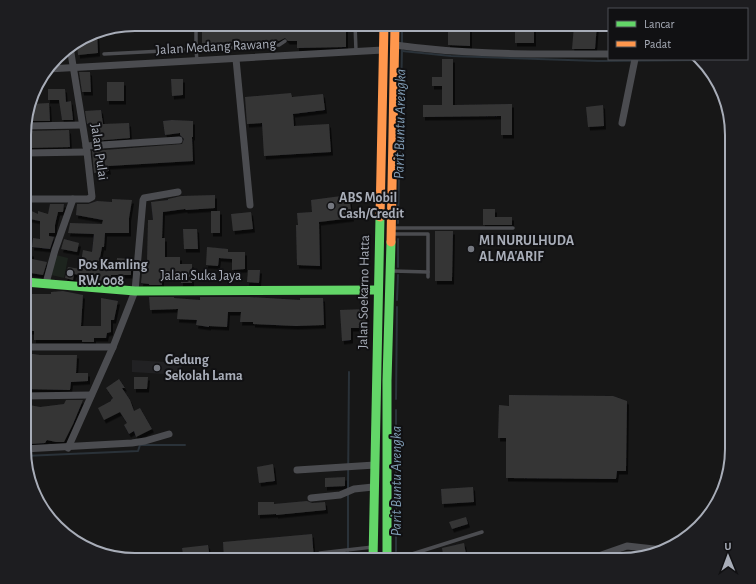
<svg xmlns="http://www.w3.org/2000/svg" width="756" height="584" font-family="'Alegreya Sans',sans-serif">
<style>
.built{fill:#212123}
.green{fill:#1d241e}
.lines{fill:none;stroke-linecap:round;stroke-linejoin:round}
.stream{stroke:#2a3239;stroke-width:2}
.building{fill:#353536;filter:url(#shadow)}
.lane{stroke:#4b4c50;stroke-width:3.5}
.street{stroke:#4b4c50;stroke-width:7}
.fast{stroke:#63d668;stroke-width:9}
.slow{stroke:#ff974d;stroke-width:9}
.poi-dot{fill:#757880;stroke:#111113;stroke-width:1.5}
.labels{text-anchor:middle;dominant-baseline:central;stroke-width:4;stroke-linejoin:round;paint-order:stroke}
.street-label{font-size:14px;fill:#a8adb8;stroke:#111113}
.poi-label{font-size:14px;font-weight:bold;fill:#a8adb8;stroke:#111113;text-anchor:start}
.water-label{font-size:15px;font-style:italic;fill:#7f9bb3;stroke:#111113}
.rim{fill:none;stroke:#a8adb8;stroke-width:2}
</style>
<defs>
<filter id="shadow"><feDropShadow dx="2" dy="3.5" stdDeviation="0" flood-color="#0009"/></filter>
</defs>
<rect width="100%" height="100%" fill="#171717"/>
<path class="built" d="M132 360 182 363 181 375 132 372Z"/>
<path class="green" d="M56 255 68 258 64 278 51 275Z"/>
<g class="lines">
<g class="stream">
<path d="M402 44V24"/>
<path d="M402 51 451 56 598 61 701 60"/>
<path d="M398 223 402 50"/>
<path d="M398 267V239"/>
<path d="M397 300 398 275"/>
<path d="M396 399 397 307"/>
<path d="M396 410V551"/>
<path d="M24 456 138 451 140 445H185"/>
<path d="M348 489 349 372"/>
<path d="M348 560V493"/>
</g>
</g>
<g class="building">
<path d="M202 24H346V47L297 48V41H288L285 38 279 41 202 43Z"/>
<path d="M448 24H470V46L448 45Z"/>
<rect x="515" y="24" width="19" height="19"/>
<path d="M589 24H597L595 49H572L574 26 589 28Z"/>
<path d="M97 32 98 53 78 55 77 43Z"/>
<path d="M442 59H453V105L512 104V135H501V116L423 117V105H442V86H432V77H442Z"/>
<path d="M79 72H90L91 92H82Z"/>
<path d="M171 79H183V95L172 96Z"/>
<rect x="107" y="82" width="17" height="19"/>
<path d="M48 89H65L66 102 71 101 73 120H62L59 100H48Z"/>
<path d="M291 93 292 97 323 94 325 110 293 114 294 126 329 124 331 152 264 156 262 123 247 124 245 97Z"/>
<path d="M49 103 50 121H25L31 104Z"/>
<path d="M603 105 604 126 588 127 586 107Z"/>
<path d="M101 110 103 124 129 123 130 138 93 141 92 123 87 124 85 111Z"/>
<path d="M172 120 193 121V137H192L193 161 108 166 109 171 94 173 92 151 182 144 184 139 180 135V133L165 135 163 121Z"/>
<path d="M69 130 70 147 26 148 25 131Z"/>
<path d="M215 195V208L186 210 185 209 163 212 162 238H165V257H180V264H192V283H181V278H162V285H149V284L141 283 143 262H147L148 220H153L151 202 168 200V199L181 196Z"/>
<path d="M349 195 352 218 319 222 320 266 297 265 296 225H298L297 213 312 212 311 200Z"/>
<path d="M112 199 132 200 129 218V233H105L104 247H102L98 268 116 270 117 258 131 259V275H111L110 282 98 280V278L74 274 73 280 65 278 68 267 80 269 83 250 92 252 94 234 68 233 70 223 102 224 103 220 76 215 77 204H88L97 201 112 202Z"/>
<path d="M50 204H64L63 212H58L55 225V233H49V236L54 237 50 249 32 247 33 238 40 239V221L30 219 25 229V208L38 214V211L48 214Z"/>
<path d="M483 209H495V217H512V225H483Z"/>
<rect x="211" y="211" width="9" height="22"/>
<path d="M251 212 253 229 233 231 231 214Z"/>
<path d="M183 229H197L198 249H184Z"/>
<path d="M435 231H453L452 281H435Z"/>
<path d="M64 239 79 243 77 252 61 249Z"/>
<path d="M207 247 228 249V252H245V269L232 270V259L219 258 218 266 206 265Z"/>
<path d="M25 252 32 253V259L47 262 43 275 25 272Z"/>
<path d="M248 270H260L259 283 247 282Z"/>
<path d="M63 291 83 295 81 326H101V298L118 301 114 320H111V332L107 333 106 338H94V342H82V340H34V331H25V298H29V294H51V292Z"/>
<path d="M149 297H174V298L200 300V297H249L300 300V298H323L324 325 296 326 253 324V322H240L241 312H228L227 327 209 326V327L196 325 197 320 177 319 178 309 150 310Z"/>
<path d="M366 309 367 328H351V340L342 341 340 310Z"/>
<path d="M26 353 40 355H77L76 373H88V381L71 382 70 390 24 389V362Z"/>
<path d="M134 377H148L147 389H134Z"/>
<path d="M119 379 125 388H122L130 400 134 411 140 408 152 429 136 437 134 431 129 434 124 425 127 423 120 412 104 420 98 408 111 401V400L113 398 106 388Z"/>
<path d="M509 395 613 396 627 401 626 471H617L616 479 506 478V438H498L499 405 509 406Z"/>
<path d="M66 400H83L73 424 64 442H56L47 440 45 443 30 444V442L24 441V404L40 407 64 404Z"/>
<path d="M273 464 275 481 259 483 257 467Z"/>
<path d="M345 477V486L325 487V478Z"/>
<path d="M473 487 474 502 442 504 441 489Z"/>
<path d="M307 501 312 503 325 502 326 510 276 515V514L258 515V502H274V504Z"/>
<path d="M466 517 468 524 452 529 449 522Z"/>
<path d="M312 534 314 560H224L223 542Z"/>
<path d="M464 543 467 560H444L442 548Z"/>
<path d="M208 545 210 559 184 560 182 548Z"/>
</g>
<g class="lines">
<g class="lane">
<path d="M196 24V49L197 61"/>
<path d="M355 24 356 51"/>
<path d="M104 54 279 45 285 41"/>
<path d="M392 228H513"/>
<path d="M393 234H428V277"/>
<path d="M393 271 428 272"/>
<path d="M320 553 373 547"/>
<path d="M393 560 482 532"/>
</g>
<g class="street">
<path d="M395 45C465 55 538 54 609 54"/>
<path d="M236 59 250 205"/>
<path d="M48 69 383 50"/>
<path d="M622 123 635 59"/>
<path d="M25 126 82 125"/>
<path d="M86 146 179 140"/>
<path d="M25 153 87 152"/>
<path d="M25 199H88L92 197 87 152 70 47"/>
<path d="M46 283 55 250 73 199"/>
<path d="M24 347H113"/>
<path d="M24 396 91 395"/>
<path d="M68 448 113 347 135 291 143 200 144 198 178 192"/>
<path d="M24 449 132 443 145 441 169 434"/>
<path d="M297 470 375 465"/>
<path d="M311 498 340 495 354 489 373 487"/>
<path d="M587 560 627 546 663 550"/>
</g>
<g class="fast">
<path d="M25 282 135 291 378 290"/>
<path d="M373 560 380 217"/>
<path d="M387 560V381L391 242"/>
</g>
<g class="slow">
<path d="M380 217 384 24"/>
<path d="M391 242 395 24"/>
</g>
</g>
<g class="poi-dot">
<circle cx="331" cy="206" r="4"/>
<circle cx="471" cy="249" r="4"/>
<circle cx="70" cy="273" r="4"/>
<circle cx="157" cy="368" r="4"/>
</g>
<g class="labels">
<g class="street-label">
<text transform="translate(216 47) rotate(-3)">Jalan Medang Rawang</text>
<text transform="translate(99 152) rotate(82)">Jalan Pulai</text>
<text x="201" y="276">Jalan Suka Jaya</text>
<text transform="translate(364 292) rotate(-89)">Jalan Soekarno Hatta</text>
</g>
<g class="poi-label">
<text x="339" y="198">ABS Mobil<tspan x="339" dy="16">Cash/Credit</tspan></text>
<text x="479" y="241">MI NURULHUDA<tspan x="479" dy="16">AL MA'ARIF</tspan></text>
<text x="78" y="265">Pos Kamling<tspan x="78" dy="16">RW. 008</tspan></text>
<text x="165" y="360">Gedung<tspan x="165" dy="16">Sekolah Lama</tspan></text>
</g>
<g class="water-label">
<text transform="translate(400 124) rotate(-89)">Parit Buntu Arengka</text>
<text transform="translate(396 481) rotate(-90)">Parit Buntu Arengka</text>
</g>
</g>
<path d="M0 0H756V584H0ZM135 31H621A104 104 0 0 1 725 135V449A104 104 0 0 1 621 553H135A104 104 0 0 1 31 449V135A104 104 0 0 1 135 31Z" fill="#1d1d20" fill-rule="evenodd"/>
<path class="rim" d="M135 31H621A104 104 0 0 1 725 135V449A104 104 0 0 1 621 553H135A104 104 0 0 1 31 449V135A104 104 0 0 1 135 31Z"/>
<rect x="608" y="8" width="140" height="52" fill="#111113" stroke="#4d4f55"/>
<rect x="616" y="21" width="20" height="6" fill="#63d668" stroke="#4d4f55"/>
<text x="644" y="28" font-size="12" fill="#a8adb8">Lancar</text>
<rect x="616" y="41" width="20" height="6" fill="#ff974d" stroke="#4d4f55"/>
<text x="644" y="48" font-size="12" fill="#a8adb8">Padat</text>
<g transform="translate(728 556) rotate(359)" stroke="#111113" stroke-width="3" paint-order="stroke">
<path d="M0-3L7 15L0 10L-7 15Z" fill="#a8adb8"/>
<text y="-6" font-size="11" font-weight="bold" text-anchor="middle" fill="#a8adb8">U</text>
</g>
</svg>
